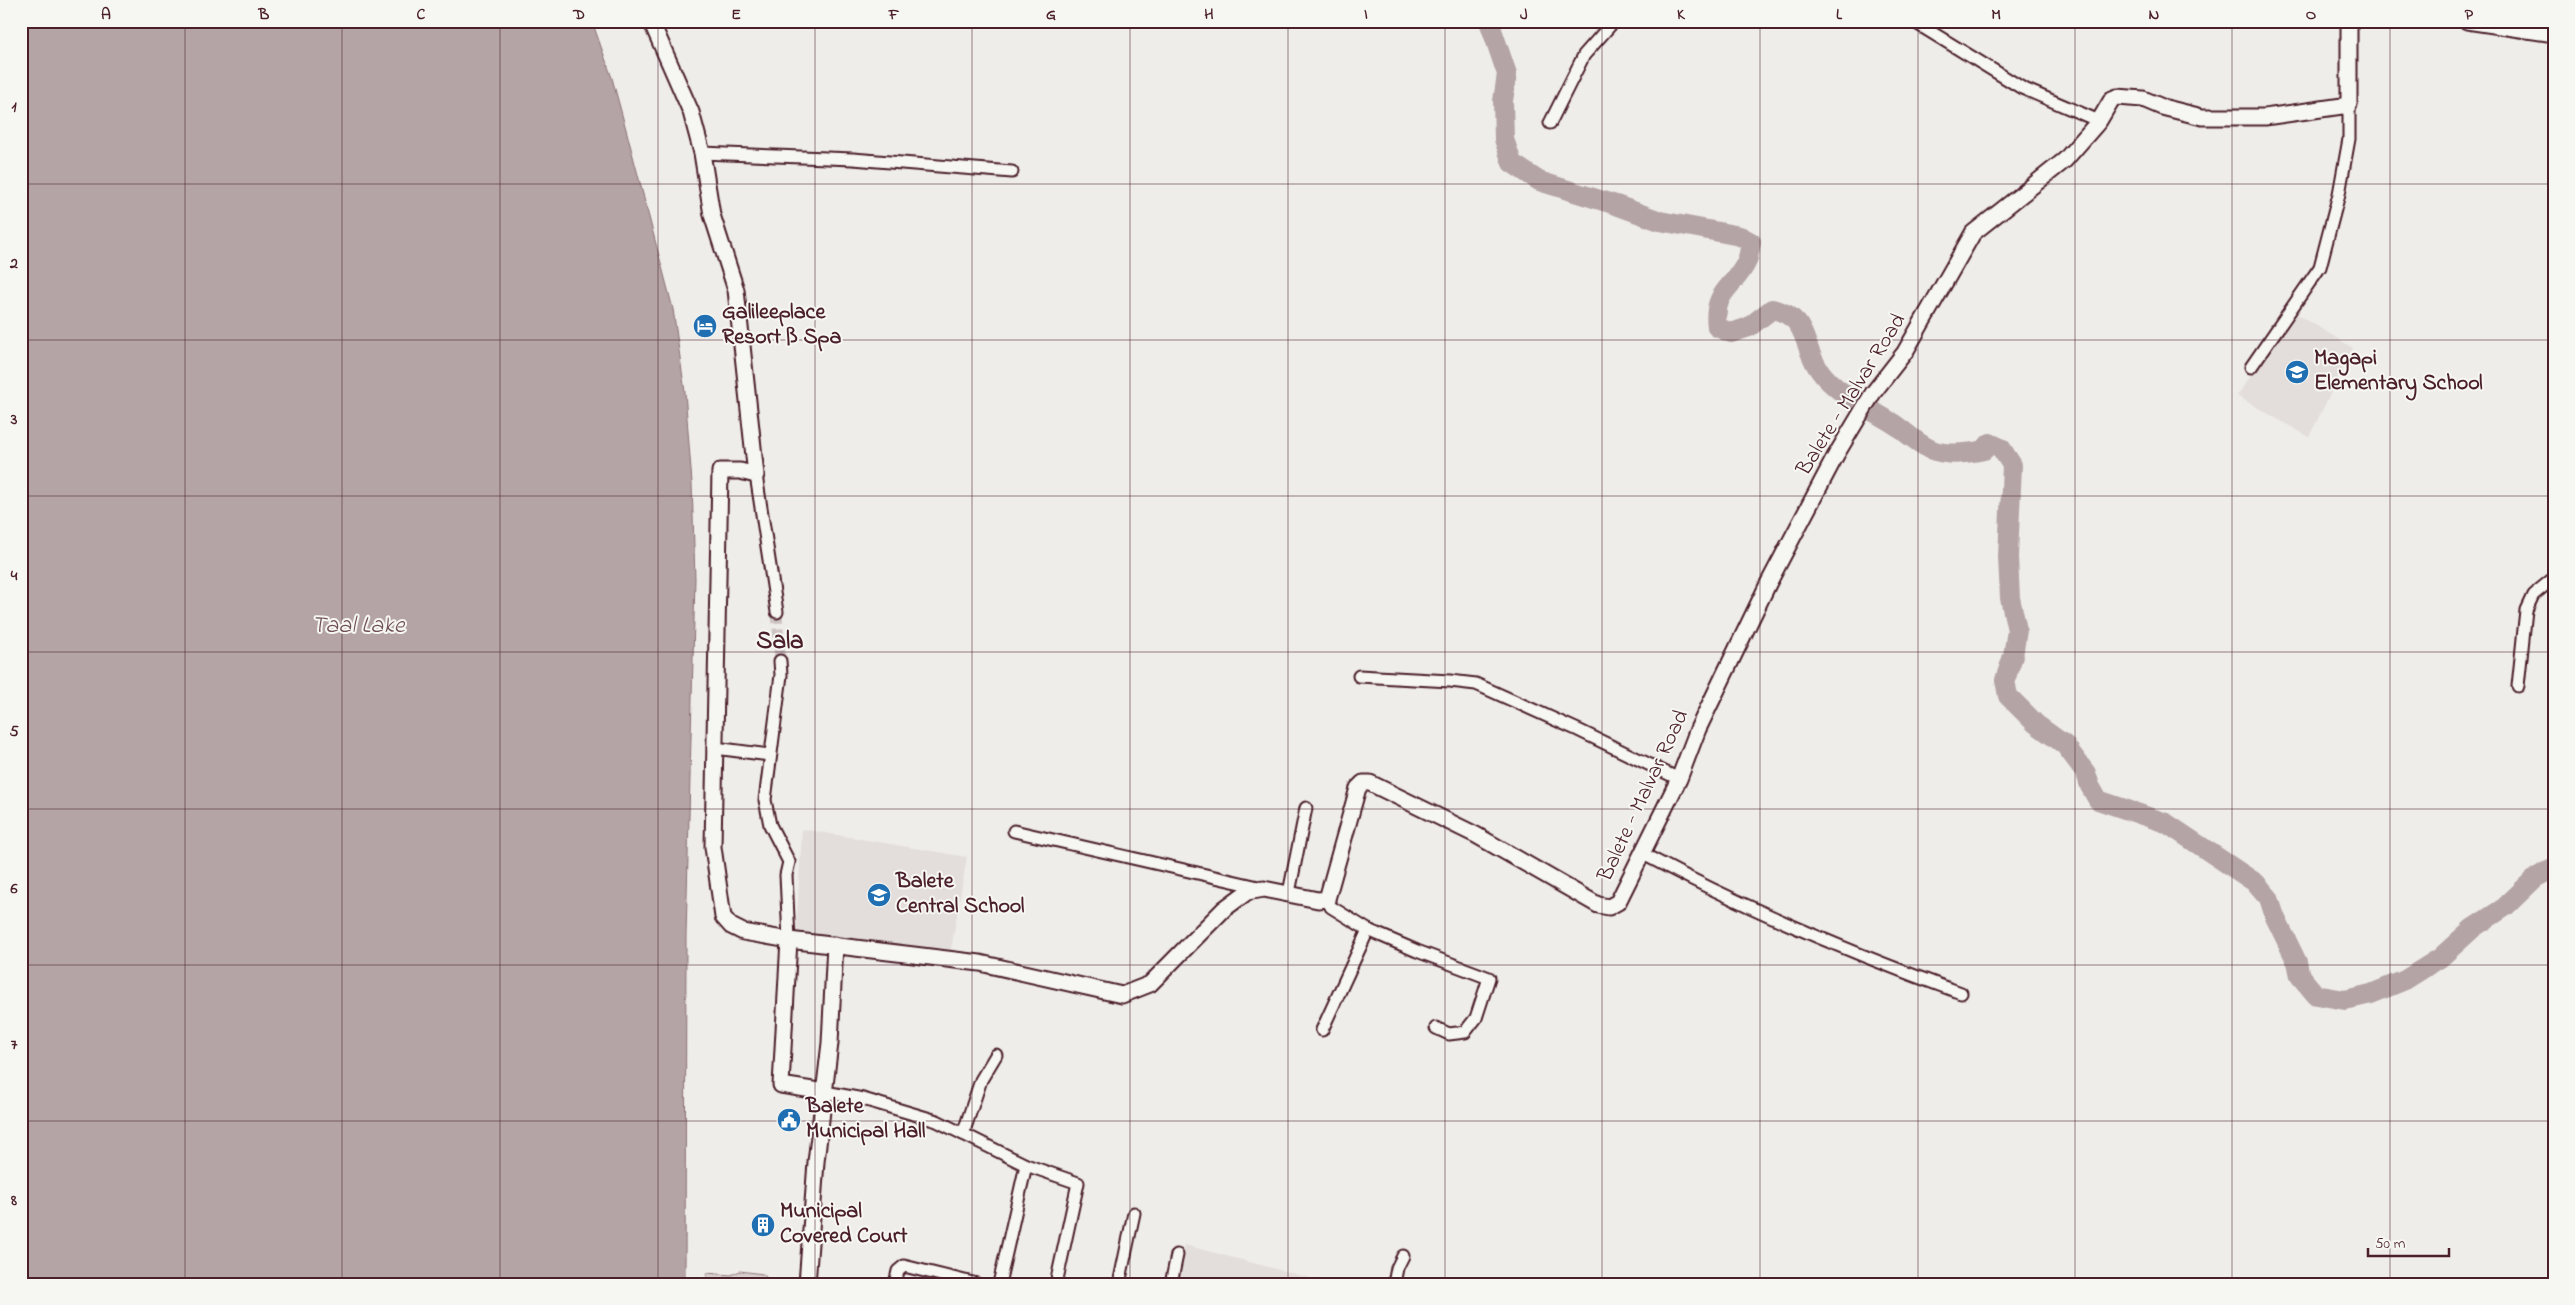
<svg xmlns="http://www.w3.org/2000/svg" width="2575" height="1305" font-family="'Indie Flower',sans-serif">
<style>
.built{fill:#e3dedc}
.green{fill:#d7cfce;stroke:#90777c}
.water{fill:#b4a4a5;stroke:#8a6f74}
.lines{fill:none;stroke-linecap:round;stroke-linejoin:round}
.river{stroke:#b4a4a5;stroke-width:20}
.street-tunnel{stroke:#cec4c4;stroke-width:11;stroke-dasharray:11 5.5;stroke-linecap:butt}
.street-casing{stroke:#4a1f2b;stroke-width:15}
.secondary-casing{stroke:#4a1f2b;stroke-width:19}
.street{stroke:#f6f6f2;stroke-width:11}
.secondary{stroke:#f6f6f2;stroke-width:15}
.grid{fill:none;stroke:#4a1f2b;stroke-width:1;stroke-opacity:0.55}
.labels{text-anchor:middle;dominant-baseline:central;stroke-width:4;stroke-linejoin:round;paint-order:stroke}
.poi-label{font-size:22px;font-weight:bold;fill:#4a1f2b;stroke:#f6f6f2;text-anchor:start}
.street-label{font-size:22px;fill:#4a1f2b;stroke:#f6f6f2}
.water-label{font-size:24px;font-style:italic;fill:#6f4e56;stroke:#f6f6f2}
.quarter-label{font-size:25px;font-weight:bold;fill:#4a1f2b;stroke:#f6f6f2}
.neatline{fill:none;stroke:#4a1f2b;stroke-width:2}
.grid-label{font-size:16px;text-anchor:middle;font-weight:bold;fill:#4a1f2b}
</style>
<rect width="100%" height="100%" fill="#efedea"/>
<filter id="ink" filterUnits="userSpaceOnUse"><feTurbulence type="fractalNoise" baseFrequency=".02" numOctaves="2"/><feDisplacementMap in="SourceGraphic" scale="10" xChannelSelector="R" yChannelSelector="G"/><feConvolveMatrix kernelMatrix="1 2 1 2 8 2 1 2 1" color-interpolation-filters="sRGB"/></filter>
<g filter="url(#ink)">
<g class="built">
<path d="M2294 312 2353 348 2309 437 2237 396Z"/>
<path d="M802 829 967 857 950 955 796 932Z"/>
<path d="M1185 1245 1333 1284H1177Z"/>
</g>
<path class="green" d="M740 1271 763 1274 773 1284H707V1273L731 1275Z"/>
<path class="water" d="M21 21H592L612 78 627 133 673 309 685 392 692 483 695 579 686 936 685 1284H21Z"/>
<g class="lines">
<path class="river" d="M1489 21 1507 74 1503 101 1504 139 1512 163 1539 181 1616 205 1660 221 1740 236 1751 242C1750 248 1749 255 1747 261 1735 288 1712 290 1717 327L1731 333 1749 327 1772 309C1810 317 1801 346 1820 371 1838 396 1872 409 1897 426 1908 434 1922 447 1935 451 1951 456 1969 453 1984 450L1990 443 2001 448 2012 465 2008 557 2010 598 2017 630 2013 656 2005 680 2008 696 2036 724 2065 745 2086 773 2090 786 2098 800 2166 823 2256 883 2269 898 2275 917 2297 962 2300 976 2316 995 2345 1000 2371 994 2405 980 2440 958 2473 928 2505 907 2535 878 2554 868"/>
<path class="street-tunnel" d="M777 612 780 661"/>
<g class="street-casing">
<g id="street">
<path d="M1913 21 2022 88 2099 121"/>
<path d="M1550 123 1584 55 1614 21"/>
<path d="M702 153 853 159 1012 172"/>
<path d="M2251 367 2320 267 2339 194 2349 139V105"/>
<path d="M756 475 777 612"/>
<path d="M780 661 781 675 765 800 770 825 789 862 786 875 789 940"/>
<path d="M1359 676 1450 681 1476 684 1578 730 1679 779"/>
<path d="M2518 686 2526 610 2533 595 2554 578"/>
<path d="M715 748 770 755"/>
<path d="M1014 831 1263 888"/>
<path d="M1643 854C1744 908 1854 954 1961 993"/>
<path d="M1289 893 1306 808"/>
<path d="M1368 930 1417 951 1489 978 1476 1018 1465 1032 1449 1034 1436 1028"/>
<path d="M1322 1030 1368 930 1331 907 1327 899"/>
<path d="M825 1092 863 1099 937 1121 1026 1165 1078 1183 1056 1284"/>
<path d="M963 1134 981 1080 996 1055"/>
<path d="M895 1284 898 1271 904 1266 977 1284"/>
<path d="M999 1284 1026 1165"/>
<path d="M1119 1284 1134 1213"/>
<path d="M1171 1284 1177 1255"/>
<path d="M1394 1284 1397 1268 1403 1256"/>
</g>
</g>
<g class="secondary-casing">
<g id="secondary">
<path d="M651 21 691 112 702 153 712 215 736 290 756 475 740 471H720L713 847 723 917 731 926 743 932 789 940 980 963 1122 995 1150 984 1224 909 1247 892 1264 889 1318 900 1327 899 1358 788 1363 783H1370L1476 835 1598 905 1609 907 1618 902 1679 779 1698 729 1768 584 1836 455 1873 393 1905 352 1973 233 2065 160 2099 121 2112 99 2117 97 2143 99 2162 107 2202 117H2265L2349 105V21"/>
<path d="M2467 21 2554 34"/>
<path d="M789 940 781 1085 825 1092"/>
<path d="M807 1284 816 1162 830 1043 835 945"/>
</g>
</g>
<use href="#street" class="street"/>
<use href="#secondary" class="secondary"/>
</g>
</g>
<path class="grid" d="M185 21V1284M342 21V1284M500 21V1284M658 21V1284M815 21V1284M972 21V1284M1130 21V1284M1288 21V1284M1445 21V1284M1602 21V1284M1760 21V1284M1918 21V1284M2075 21V1284M2232 21V1284M2390 21V1284M21 184H2554M21 340H2554M21 496H2554M21 652H2554M21 809H2554M21 965H2554M21 1121H2554"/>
<defs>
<g id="hotel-disc" transform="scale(1.25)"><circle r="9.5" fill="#1f6fb2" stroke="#f6f6f2"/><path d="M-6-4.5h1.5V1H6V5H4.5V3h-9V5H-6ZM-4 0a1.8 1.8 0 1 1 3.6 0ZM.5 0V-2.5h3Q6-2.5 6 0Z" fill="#fff"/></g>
<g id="school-disc" transform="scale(1.25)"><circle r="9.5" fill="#1f6fb2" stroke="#f6f6f2"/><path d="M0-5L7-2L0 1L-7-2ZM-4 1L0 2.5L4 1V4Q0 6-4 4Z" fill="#fff"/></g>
<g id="civic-disc" transform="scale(1.25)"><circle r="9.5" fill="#1f6fb2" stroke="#f6f6f2"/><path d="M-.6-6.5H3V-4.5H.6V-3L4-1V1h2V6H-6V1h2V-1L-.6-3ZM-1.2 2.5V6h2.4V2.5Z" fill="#fff"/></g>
<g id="building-disc" transform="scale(1.25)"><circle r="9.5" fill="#1f6fb2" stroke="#f6f6f2"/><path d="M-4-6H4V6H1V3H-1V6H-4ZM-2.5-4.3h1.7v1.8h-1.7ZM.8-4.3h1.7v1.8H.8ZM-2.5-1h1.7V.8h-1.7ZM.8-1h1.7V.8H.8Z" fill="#fff"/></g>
</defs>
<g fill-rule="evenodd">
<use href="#hotel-disc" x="705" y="326"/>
<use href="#school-disc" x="2297" y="372"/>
<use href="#school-disc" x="879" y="895"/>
<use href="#civic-disc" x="789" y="1120"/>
<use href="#building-disc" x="763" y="1225"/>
</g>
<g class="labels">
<g class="poi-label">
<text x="722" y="313">Galileeplace<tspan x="722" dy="25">Resort ß Spa</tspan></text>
<text x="2314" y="359">Magapi<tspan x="2314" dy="25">Elementary School</tspan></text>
<text x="896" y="882">Balete<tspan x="896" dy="25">Central School</tspan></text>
<text x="806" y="1107">Balete<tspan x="806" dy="25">Municipal Hall</tspan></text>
<text x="780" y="1212">Municipal<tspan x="780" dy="25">Covered Court</tspan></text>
</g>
<g class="street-label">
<text transform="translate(1852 395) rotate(-58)">Balete - Malvar Road</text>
<text transform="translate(1644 796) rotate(-65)">Balete - Malvar Road</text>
</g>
<g class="water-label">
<text x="358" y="626">Taal Lake</text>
</g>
<g class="quarter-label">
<text x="780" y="642">Sala</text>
</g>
</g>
<rect width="2575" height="1305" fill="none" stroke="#f6f6f2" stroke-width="55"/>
<path d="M2368 1248v8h81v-8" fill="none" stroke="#4a1f2b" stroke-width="2.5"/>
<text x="2375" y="1248" font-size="15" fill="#4a1f2b" stroke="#f6f6f2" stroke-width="4" paint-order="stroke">50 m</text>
<rect x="28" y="28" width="2520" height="1250" class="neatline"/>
<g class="grid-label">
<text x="106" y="19">A</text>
<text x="264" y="19">B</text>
<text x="421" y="19">C</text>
<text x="579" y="19">D</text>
<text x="736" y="19">E</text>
<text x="894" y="19">F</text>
<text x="1051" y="19">G</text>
<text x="1209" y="19">H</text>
<text x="1366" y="19">I</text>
<text x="1524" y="19">J</text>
<text x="1681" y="19">K</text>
<text x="1839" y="19">L</text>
<text x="1996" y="19">M</text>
<text x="2154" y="19">N</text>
<text x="2311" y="19">O</text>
<text x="2469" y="19">P</text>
<text x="14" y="111">1</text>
<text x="14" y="268">2</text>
<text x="14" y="424">3</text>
<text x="14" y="580">4</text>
<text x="14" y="736">5</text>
<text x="14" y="893">6</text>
<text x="14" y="1049">7</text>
<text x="14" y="1205">8</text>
</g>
</svg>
